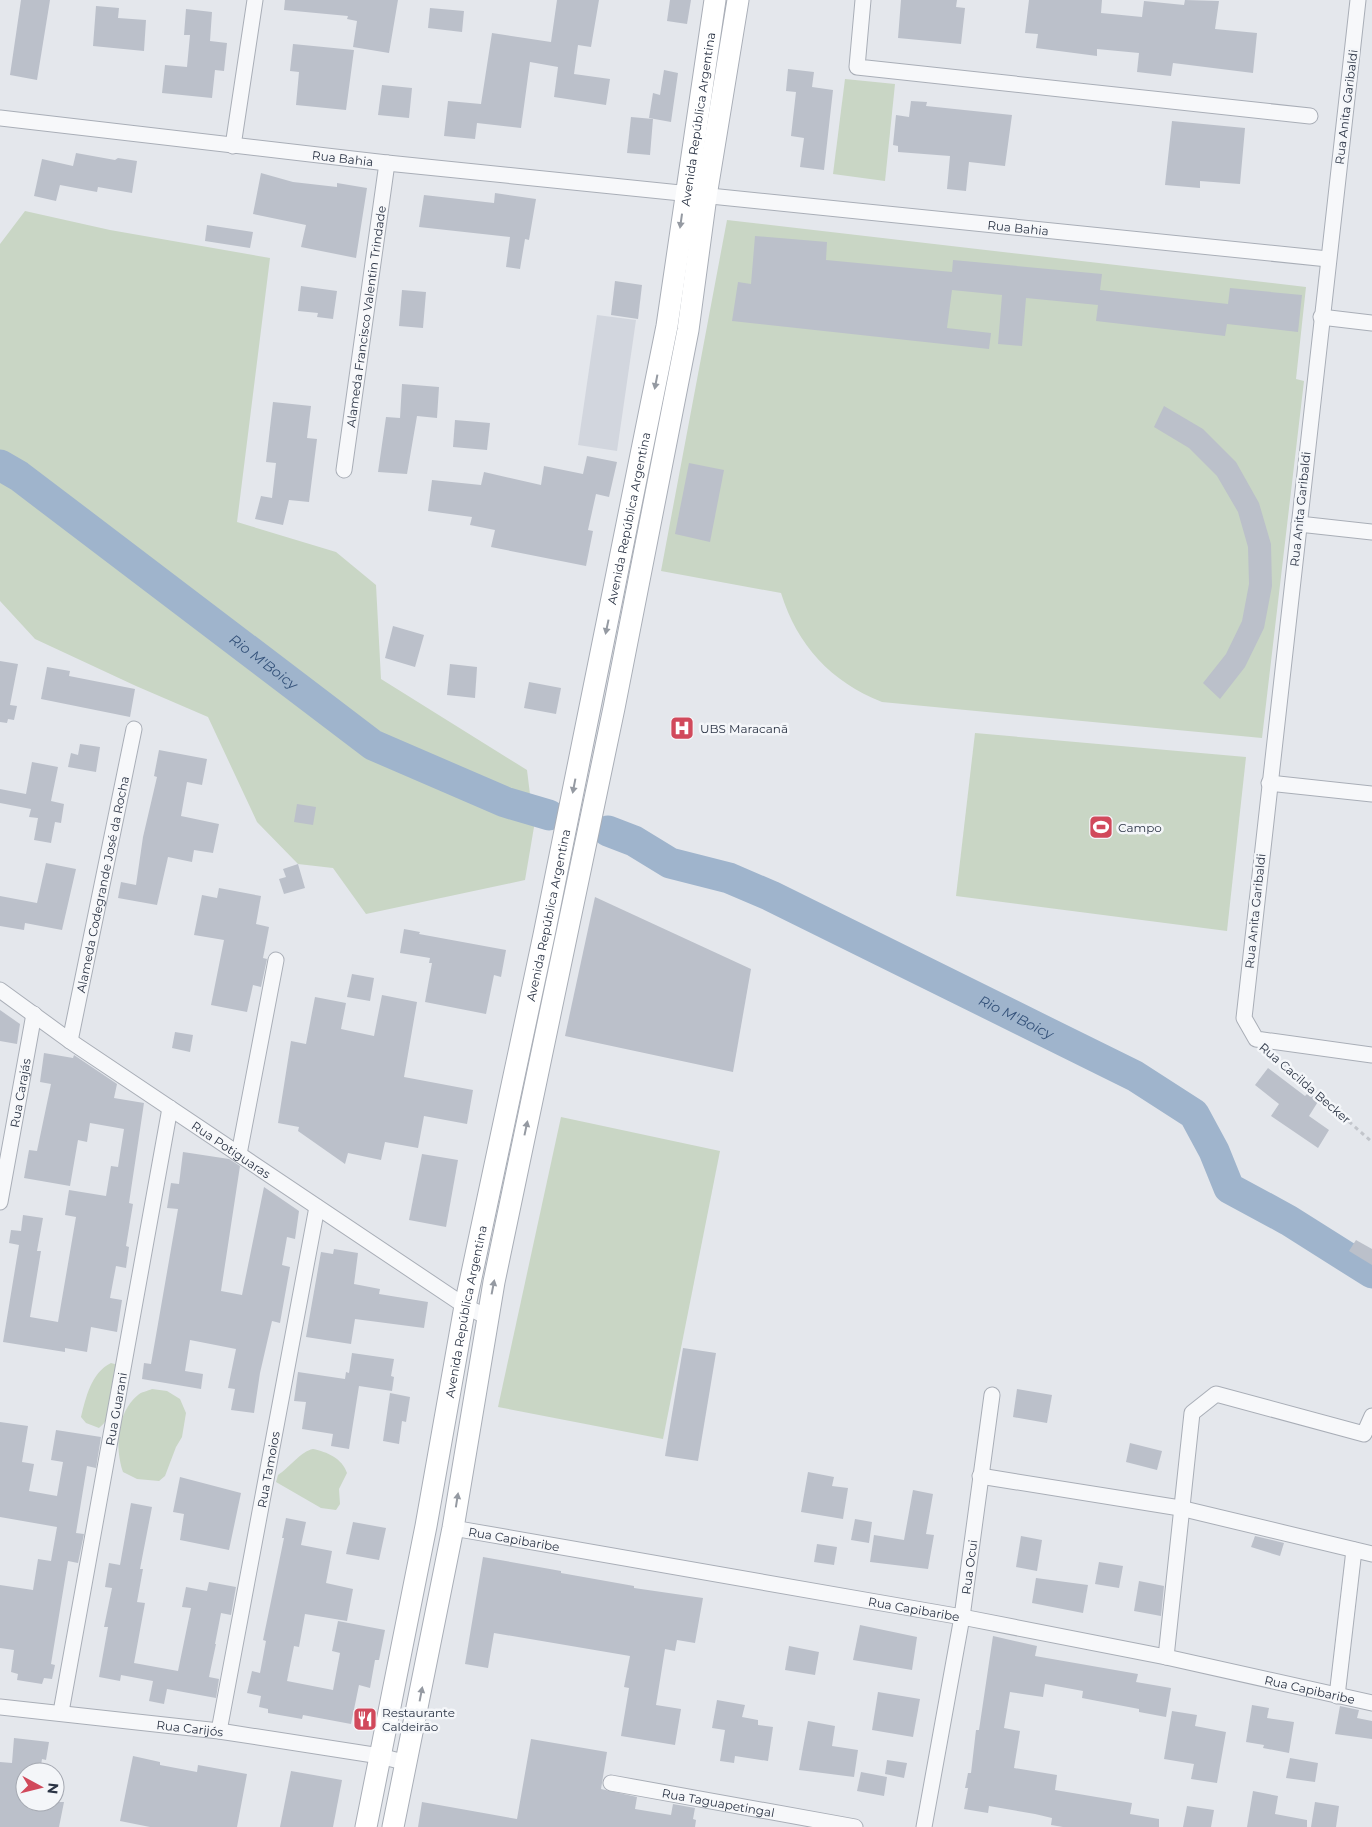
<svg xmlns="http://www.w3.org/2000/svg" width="1372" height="1827" font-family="Montserrat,sans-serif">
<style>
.built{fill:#d2d6de}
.green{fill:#c9d6c5}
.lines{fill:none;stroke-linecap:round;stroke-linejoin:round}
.river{stroke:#9fb4cc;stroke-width:31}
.building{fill:#bbc0ca}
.street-casing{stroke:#a9aeb7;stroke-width:17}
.secondary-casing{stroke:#a9aeb7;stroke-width:23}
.path{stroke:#c2c5cb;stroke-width:3;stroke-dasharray:4 4;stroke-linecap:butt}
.street{stroke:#f7f8fa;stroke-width:15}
.secondary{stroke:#fff;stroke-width:21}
.oneway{fill:#959aa2}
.labels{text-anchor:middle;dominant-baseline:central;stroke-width:5;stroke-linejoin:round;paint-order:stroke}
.street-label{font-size:12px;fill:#2b3445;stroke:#f4f6f9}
.poi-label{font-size:12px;fill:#2b3445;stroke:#f4f6f9;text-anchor:start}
.water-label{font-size:14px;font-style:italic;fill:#34527a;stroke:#f4f6f9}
</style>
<rect width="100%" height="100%" fill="#e4e7ec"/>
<path class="built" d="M597 315 636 320 617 451 578 445Z"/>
<g class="green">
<path d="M845 79 895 84 885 181 833 174Z"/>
<path d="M25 211 110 230 270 258 237 522 336 552 376 585 381 679 527 770 534 827 525 880 366 914 333 868 298 864 257 822 208 717 136 686 35 639 0 601V244Z"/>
<path d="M727 220 1306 287 1296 379 1304 381 1262 738 882 702C831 682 797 645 781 593L661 571Z"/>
<path d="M975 733 1246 757 1227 931 956 896Z"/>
<path d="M561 1117 720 1151 663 1439 498 1407Z"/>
<path d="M111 1363 118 1365V1373L108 1410C109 1418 105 1423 99 1428L86 1423 81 1417C86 1397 91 1373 111 1363Z"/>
<path d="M152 1389 167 1391 180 1399 186 1413 182 1437 176 1447 165 1476 159 1481 137 1479 123 1472C115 1448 116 1413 138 1395 141 1392 148 1391 152 1389Z"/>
<path d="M313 1449C327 1452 342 1458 347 1473L339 1489 340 1504 336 1510 321 1508 276 1482 278 1475C289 1468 301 1451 313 1449Z"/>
</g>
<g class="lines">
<g class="river">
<path id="s1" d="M0 465 19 476 373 745 505 802 549 815"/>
<path id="s2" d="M608 831 634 841 670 863 729 878 771 896 1135 1076 1194 1114 1214 1151 1229 1188 1288 1220 1372 1273"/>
</g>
</g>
<g class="building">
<path d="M21 0H50L37 80 10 75Z"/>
<path d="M285 0H398L389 53 353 47 357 21 347 19 348 16 284 10Z"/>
<path d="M557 0H599L591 47 578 45 574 74 610 79 606 105 554 97 558 67 530 62 521 128 477 123 475 139 444 136 448 101 481 104 492 33 551 42Z"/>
<path d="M670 0H691L687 24 667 21Z"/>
<path d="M901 0H957L956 7 965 8 961 44 898 38Z"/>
<path d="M1029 0H1102L1101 13 1142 17 1144 1 1184 5 1185 0 1219 1 1215 29 1257 33 1253 73 1173 63 1171 76 1137 72 1139 53 1097 49V56L1036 48 1038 34 1025 33Z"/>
<path d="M96 6 119 8 118 18 146 20 144 51 93 46Z"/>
<path d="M430 8 464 11 462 32 428 28Z"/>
<path d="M186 9 212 12 210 41 227 43 224 71 215 70 212 98 162 93 165 65 187 67 190 35H184Z"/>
<path d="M293 44 354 50 346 110 296 105 299 72 290 71Z"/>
<path d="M788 69 814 72 812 87 833 90 824 170 800 167 804 138 791 136 796 92 786 91Z"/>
<path d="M664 70 678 73 671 122 649 118 653 93 660 95Z"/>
<path d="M382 85 412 88 409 118 378 115Z"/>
<path d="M911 101 927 102 926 106 1012 115 1005 166 969 162 966 191 947 189 950 156 898 152V146L893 145 896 115 909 117Z"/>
<path d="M631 117 653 119 650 155 627 153Z"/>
<path d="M1172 121 1245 128 1240 184 1200 181V188L1165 185Z"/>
<path d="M76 153 115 160 118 158 137 161 132 193 98 187 97 192 60 185 56 201 34 196 42 159 73 166Z"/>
<path d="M261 173 293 182 337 187V183L367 188 356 258 301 247 306 225 253 214Z"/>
<path d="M495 193 536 199 529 240 525 239 520 269 506 267 510 237 419 227 424 195 494 203Z"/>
<path d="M207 225 253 232 250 248 205 241Z"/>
<path d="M755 236 827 242 826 260 952 272 953 260 1102 274 1100 290 1228 304 1230 288 1302 295 1298 332 1227 324 1225 336 1096 321 1098 305 1026 298 1022 346 998 344 1002 295 952 290 947 328 991 333 989 349 732 321 738 282 751 284Z"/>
<path d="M615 281 642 285 638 319 611 315Z"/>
<path d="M301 286 337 291 333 319 317 317 318 313 298 311Z"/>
<path d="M402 290 426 292 423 328 399 326Z"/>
<path d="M402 384 439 387 437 418 417 416 407 474 378 472 386 417 400 418Z"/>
<path d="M273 402 311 406 307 438 317 439 309 502 289 500 283 525 255 519 261 496 272 498 276 463 266 462Z"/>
<path d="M1164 406 1203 429 1236 462 1259 503 1271 544 1272 586 1264 628 1245 667 1220 699 1203 683 1226 654 1242 621 1249 584 1248 547 1238 512 1217 476 1189 448 1154 427Z"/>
<path d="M455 420 490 423 487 450 453 447Z"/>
<path d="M587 456 617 462 609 497 596 494 588 530 593 531 586 566 491 547 495 530 470 525 472 517 428 511 432 480 481 485 484 472 541 485 544 466 583 474Z"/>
<path d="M689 463 724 470 710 542 675 534Z"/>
<path d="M393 626 424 635 415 667 385 658Z"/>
<path d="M0 661 18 664 10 705 17 706 14 720 8 719 7 723 0 722Z"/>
<path d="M450 664 477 667 475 698 447 695Z"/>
<path d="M47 667 70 671 69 676 135 689 130 717 41 699Z"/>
<path d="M529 682 561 688 556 714 524 708Z"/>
<path d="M80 744 100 747 96 772 68 767 71 753 78 755Z"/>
<path d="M159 750 207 759 202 785 187 782 181 816 219 824 213 853 194 850 192 862 168 857 157 905 118 898 121 882 136 885 143 837 157 777 154 776Z"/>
<path d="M32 762 58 767 51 801 64 804 61 823 55 822 51 843 34 840 38 818 29 817 31 809 0 803V789L26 794Z"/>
<path d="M297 804 316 807 313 825 294 822Z"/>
<path d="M46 863 76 869 62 930 25 923 24 930 0 926V896L37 903Z"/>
<path d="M298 864 305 888 284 894 279 879 286 877 283 869Z"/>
<path d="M219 888 261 896 256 924 269 927 263 958 267 959 261 987 253 985 247 1012 211 1005 224 940 194 935 202 895 217 898Z"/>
<path d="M595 897 751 969 733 1072 565 1036Z"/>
<path d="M404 929 420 932 419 934 506 950 501 977 494 975 486 1014 425 1002 432 963H429L430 958 400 953Z"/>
<path d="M352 974 374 978 370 1001 347 997Z"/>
<path d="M382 995 417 1002 404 1077 473 1090 467 1124 424 1116 418 1148 385 1142 381 1160 348 1153 345 1164 298 1131 299 1127 278 1123 291 1041 306 1044 315 997 346 1003 341 1029 374 1036Z"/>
<path d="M0 1010 20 1024 17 1044 0 1041Z"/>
<path d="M175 1032 193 1035 190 1052 172 1048Z"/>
<path d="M44 1053 73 1058 74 1055 117 1084 114 1098 144 1103 129 1203 133 1204 126 1246 129 1247 126 1268 116 1266 110 1298 122 1300 117 1332 91 1327 87 1352 65 1348V1352L3 1342 19 1245 9 1243 11 1230 21 1231 23 1215 43 1218 37 1251H41L30 1317 58 1322 76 1217 65 1215 69 1190 106 1196 111 1166 118 1167 124 1129 90 1123 87 1142 78 1140 70 1186 24 1178 29 1150 37 1151 51 1084 40 1082Z"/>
<path d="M1268 1068 1305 1096 1308 1093 1319 1100 1309 1116 1329 1130 1318 1148 1271 1116 1279 1104 1255 1085Z"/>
<path d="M183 1152 229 1159 240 1166 221 1291 242 1295 264 1187 299 1211 295 1239 287 1237 282 1265 290 1267 280 1323 272 1321 260 1373 254 1413 231 1410 235 1389 228 1388 236 1349 190 1340 185 1371 203 1374 201 1389 142 1379 144 1363 151 1364 178 1209 167 1208 171 1183 179 1184Z"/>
<path d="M422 1154 458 1160 446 1227 409 1220Z"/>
<path d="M1356 1240 1372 1249V1265L1349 1251Z"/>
<path d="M334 1249 358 1253 354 1284 380 1289 379 1294 428 1302 424 1328 355 1319 351 1344 306 1337 321 1252 333 1254Z"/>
<path d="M683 1348 716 1353 698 1461 665 1456Z"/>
<path d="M352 1353 394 1359 391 1376 394 1377 392 1391 359 1386 349 1449 331 1446 333 1434 302 1429 306 1402 294 1401 298 1372 345 1379 346 1372 349 1373Z"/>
<path d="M1017 1389 1052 1395 1047 1423 1013 1417Z"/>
<path d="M390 1393 410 1397 406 1422 402 1421 399 1444 383 1441Z"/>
<path d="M0 1422 28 1426 22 1462 34 1464 29 1491 57 1496 63 1462 51 1460 56 1430 101 1437 96 1468 87 1466 76 1533 84 1534 78 1563 68 1561 51 1664 55 1665 52 1679 44 1678 42 1684 17 1680 18 1674 11 1672 14 1650 0 1648V1585L33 1590 38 1559 51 1561 57 1527 0 1517Z"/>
<path d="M1130 1443 1162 1451 1157 1470 1126 1462Z"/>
<path d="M808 1472 834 1477 832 1486 848 1488 843 1519 801 1512Z"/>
<path d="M180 1477 241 1493 229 1550 180 1540 184 1514 173 1512Z"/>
<path d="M913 1490 933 1494 926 1534 934 1535 928 1569 870 1562 874 1535 904 1540Z"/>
<path d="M131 1503 152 1507 140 1569H143L137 1602 145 1603 134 1663 178 1671 191 1608 182 1607 186 1587 207 1591 209 1582 236 1587 231 1615 221 1613 215 1644H216L209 1677 219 1679 216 1698 167 1689 164 1704 149 1701 153 1681 121 1675 120 1681 99 1677 108 1627H104L112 1588 105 1587 109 1563 120 1565Z"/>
<path d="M286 1518 306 1522 301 1545 332 1551 326 1583 353 1589 347 1621 305 1614 299 1647 294 1646 287 1681 333 1690 340 1653 332 1651 338 1621 385 1630 379 1660H375L370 1688 359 1685 351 1724 303 1715 302 1719 268 1713V1709L259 1707 261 1696 247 1693 252 1671 260 1673 266 1641 263 1640 284 1538H282Z"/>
<path d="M855 1519 872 1522 869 1543 851 1540Z"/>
<path d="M353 1522 386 1528 379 1560 346 1554Z"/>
<path d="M1021 1536 1042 1540 1037 1571 1016 1567Z"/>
<path d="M1255 1536 1284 1543 1280 1556 1251 1547Z"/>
<path d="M817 1544 837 1547 834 1565 814 1562Z"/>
<path d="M483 1557 561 1571V1573L634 1586V1588L703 1598 695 1643 677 1640 675 1651 665 1649 656 1705 681 1709 675 1745 621 1736 629 1688 624 1687 630 1656 494 1633 488 1668 465 1664Z"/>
<path d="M1099 1562 1123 1566 1119 1588 1095 1584Z"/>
<path d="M1036 1578 1088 1585 1083 1613 1032 1603Z"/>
<path d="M1139 1581 1164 1586 1161 1616 1134 1611Z"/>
<path d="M860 1625 917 1637 912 1670 853 1660Z"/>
<path d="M993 1636 1037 1646 1035 1656 1138 1674 1136 1682 1171 1688 1166 1717 1139 1712V1709L1082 1698 1083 1691 1045 1684 1043 1697 1010 1692 1004 1728 1020 1731 1014 1768 1057 1775 1055 1790 1132 1803 1130 1814 1159 1819V1827H1063L1051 1825 1052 1818 1035 1814 989 1806 988 1813 964 1809 968 1788H965L968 1773H971L976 1730H979Z"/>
<path d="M789 1646 819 1652 815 1675 785 1670Z"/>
<path d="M878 1692 920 1699 913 1737 872 1730Z"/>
<path d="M717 1700 745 1705 742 1717 758 1720V1725L773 1727 768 1761 735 1756 734 1763 720 1761 725 1730 712 1728Z"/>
<path d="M1252 1705 1269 1708 1267 1718 1294 1722 1289 1753 1263 1748 1264 1745 1246 1742Z"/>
<path d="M1340 1706 1359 1710 1357 1718 1372 1721V1739L1335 1734Z"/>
<path d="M1172 1711 1197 1715 1195 1726 1226 1732 1217 1783 1191 1779 1194 1764 1164 1759Z"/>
<path d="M808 1721 835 1726 832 1746 858 1750 854 1777 799 1770Z"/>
<path d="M14 1738 49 1742 46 1760 42 1759 40 1772H25V1802H64L59 1827H0V1762L12 1763Z"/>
<path d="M531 1739 607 1752 601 1789 637 1797 635 1809 671 1815 673 1804 695 1808 693 1819 696 1820 695 1827H418L422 1802 517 1819Z"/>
<path d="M133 1756 160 1762V1765L197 1772 198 1765 247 1774 237 1827H150L120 1821Z"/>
<path d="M1290 1758 1318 1763 1315 1782 1286 1778Z"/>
<path d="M887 1760 907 1763 904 1778 885 1774Z"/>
<path d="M291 1771 342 1780 333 1827H280Z"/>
<path d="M861 1772 887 1777 884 1796 857 1791Z"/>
<path d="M1253 1791 1278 1796 1275 1814 1307 1820V1827H1247Z"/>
<path d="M1315 1802 1339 1806 1336 1827H1311Z"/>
<path d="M1187 1806 1214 1810 1211 1827H1183Z"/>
</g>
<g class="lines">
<g class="street-casing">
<g id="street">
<path d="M863 0 857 67 1310 116"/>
<path d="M1358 0 1244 1018 1256 1039 1372 1055"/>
<path id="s3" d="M0 118 387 163 1328 259"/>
<path d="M233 146 255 0"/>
<path d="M1321 317 1372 323"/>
<path id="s4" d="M344 470 387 163"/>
<path d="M1299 524 1372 532"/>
<path d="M1269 783 1372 794"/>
<path id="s5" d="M0 990 70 1041 465 1306 487 1317"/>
<path id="s6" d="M70 1041 134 729"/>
<path d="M239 1154 276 960"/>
<path id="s7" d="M0 1202 34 1014"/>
<path d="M980 1476 1180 1508 1372 1554"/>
<path id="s8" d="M453 1528 962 1617 1166 1657 1372 1703"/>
<path d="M1166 1657 1192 1413 1216 1394 1364 1434 1372 1416"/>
<path d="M1337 1696 1354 1550"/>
<path id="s9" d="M0 1707 219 1731 380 1756 407 1763"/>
<path id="s10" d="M61 1712 170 1108"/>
<path id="s11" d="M219 1731 317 1207"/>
<path id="s12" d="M611 1783 855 1827"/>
<path id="s13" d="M924 1827 962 1617 992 1395"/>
</g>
</g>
<g class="secondary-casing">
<g id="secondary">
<path id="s14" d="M366 1827 426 1526 465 1306 544 935 667 326 715 0"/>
<path d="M393 1827 453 1528 494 1282 614 708 688 330 706 196 738 0"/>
</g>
</g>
<path class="path" d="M1277 1058 1372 1142"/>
<use href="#street" class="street"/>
<use href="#secondary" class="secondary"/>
</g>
<defs><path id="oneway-solid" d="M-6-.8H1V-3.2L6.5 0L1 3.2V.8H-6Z" transform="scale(1.25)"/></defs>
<g class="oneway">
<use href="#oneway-solid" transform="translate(681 221) rotate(98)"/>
<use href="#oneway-solid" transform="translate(656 382) rotate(101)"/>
<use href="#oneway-solid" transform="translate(607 627) rotate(102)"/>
<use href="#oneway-solid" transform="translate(574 786) rotate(101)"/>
<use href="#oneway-solid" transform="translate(526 1128) rotate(-78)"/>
<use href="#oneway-solid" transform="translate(493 1287) rotate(-79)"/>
<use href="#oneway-solid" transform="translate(457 1500) rotate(-81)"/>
<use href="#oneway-solid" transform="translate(421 1694) rotate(-79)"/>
</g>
<defs>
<g id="hospital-square" transform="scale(1.25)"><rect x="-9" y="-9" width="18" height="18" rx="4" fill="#d1495b" stroke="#f4f6f9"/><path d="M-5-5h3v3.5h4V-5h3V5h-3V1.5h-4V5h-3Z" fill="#fff"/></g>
<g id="stadium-square" transform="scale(1.25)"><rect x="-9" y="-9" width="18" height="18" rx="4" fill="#d1495b" stroke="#f4f6f9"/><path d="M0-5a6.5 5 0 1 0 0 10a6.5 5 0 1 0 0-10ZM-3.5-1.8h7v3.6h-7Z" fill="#fff"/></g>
<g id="restaurant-square" transform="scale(1.25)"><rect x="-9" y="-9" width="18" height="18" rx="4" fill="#d1495b" stroke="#f4f6f9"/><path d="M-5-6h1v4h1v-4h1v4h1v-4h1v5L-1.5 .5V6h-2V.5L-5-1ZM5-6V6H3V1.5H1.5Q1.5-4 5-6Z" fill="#fff"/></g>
</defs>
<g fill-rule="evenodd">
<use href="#hospital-square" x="682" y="728"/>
<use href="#stadium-square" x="1101" y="827"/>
<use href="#restaurant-square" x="365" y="1719"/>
</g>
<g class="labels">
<g class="street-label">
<text transform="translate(1346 107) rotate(-83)">Rua Anita Garibaldi</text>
<text stroke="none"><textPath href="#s14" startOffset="1740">Avenida República Argentina</textPath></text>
<text stroke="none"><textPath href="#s3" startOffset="345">Rua Bahia</textPath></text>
<text stroke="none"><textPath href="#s3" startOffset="1024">Rua Bahia</textPath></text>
<text stroke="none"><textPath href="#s4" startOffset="155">Alameda Francisco Valentin Trindade</textPath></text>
<text transform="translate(1300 509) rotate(-84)">Rua Anita Garibaldi</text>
<text stroke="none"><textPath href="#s14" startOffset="1335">Avenida República Argentina</textPath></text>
<text stroke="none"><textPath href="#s6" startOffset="160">Alameda Codegrande José da Rocha</textPath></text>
<text transform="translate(1255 911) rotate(-84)">Rua Anita Garibaldi</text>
<text stroke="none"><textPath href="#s14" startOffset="930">Avenida República Argentina</textPath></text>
<text transform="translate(1305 1083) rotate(41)">Rua Cacilda Becker</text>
<text stroke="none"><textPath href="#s7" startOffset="111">Rua Carajás</textPath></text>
<text stroke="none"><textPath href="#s5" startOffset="281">Rua Potiguaras</textPath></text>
<text stroke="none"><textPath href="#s14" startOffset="525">Avenida República Argentina</textPath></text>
<text stroke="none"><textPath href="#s10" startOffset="308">Rua Guarani</textPath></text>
<text stroke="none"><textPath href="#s11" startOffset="266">Rua Tamoios</textPath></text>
<text stroke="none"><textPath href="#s8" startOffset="62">Rua Capibaribe</textPath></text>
<text stroke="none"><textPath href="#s13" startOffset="264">Rua Ocui</textPath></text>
<text stroke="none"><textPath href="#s8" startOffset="468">Rua Capibaribe</textPath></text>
<text stroke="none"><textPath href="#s8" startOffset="872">Rua Capibaribe</textPath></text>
<text stroke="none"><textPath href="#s9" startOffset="191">Rua Carijós</textPath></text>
<text stroke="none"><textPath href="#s12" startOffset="109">Rua Taguapetingal</textPath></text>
</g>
<g class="poi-label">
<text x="700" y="728">UBS Maracanã</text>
<text x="1118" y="827">Campo</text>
<text x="382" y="1712">Restaurante<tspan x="382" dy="14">Caldeirão</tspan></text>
</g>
<g class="water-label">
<text stroke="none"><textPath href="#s1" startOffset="329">Rio M'Boicy</textPath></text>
<text stroke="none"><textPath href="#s2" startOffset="450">Rio M'Boicy</textPath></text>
</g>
</g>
<g transform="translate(40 1787) rotate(97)"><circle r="24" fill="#f4f6f9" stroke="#a4a8b1"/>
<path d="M0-4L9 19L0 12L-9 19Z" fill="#d1495b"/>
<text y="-8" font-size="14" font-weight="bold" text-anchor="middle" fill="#2b3445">N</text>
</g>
</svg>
